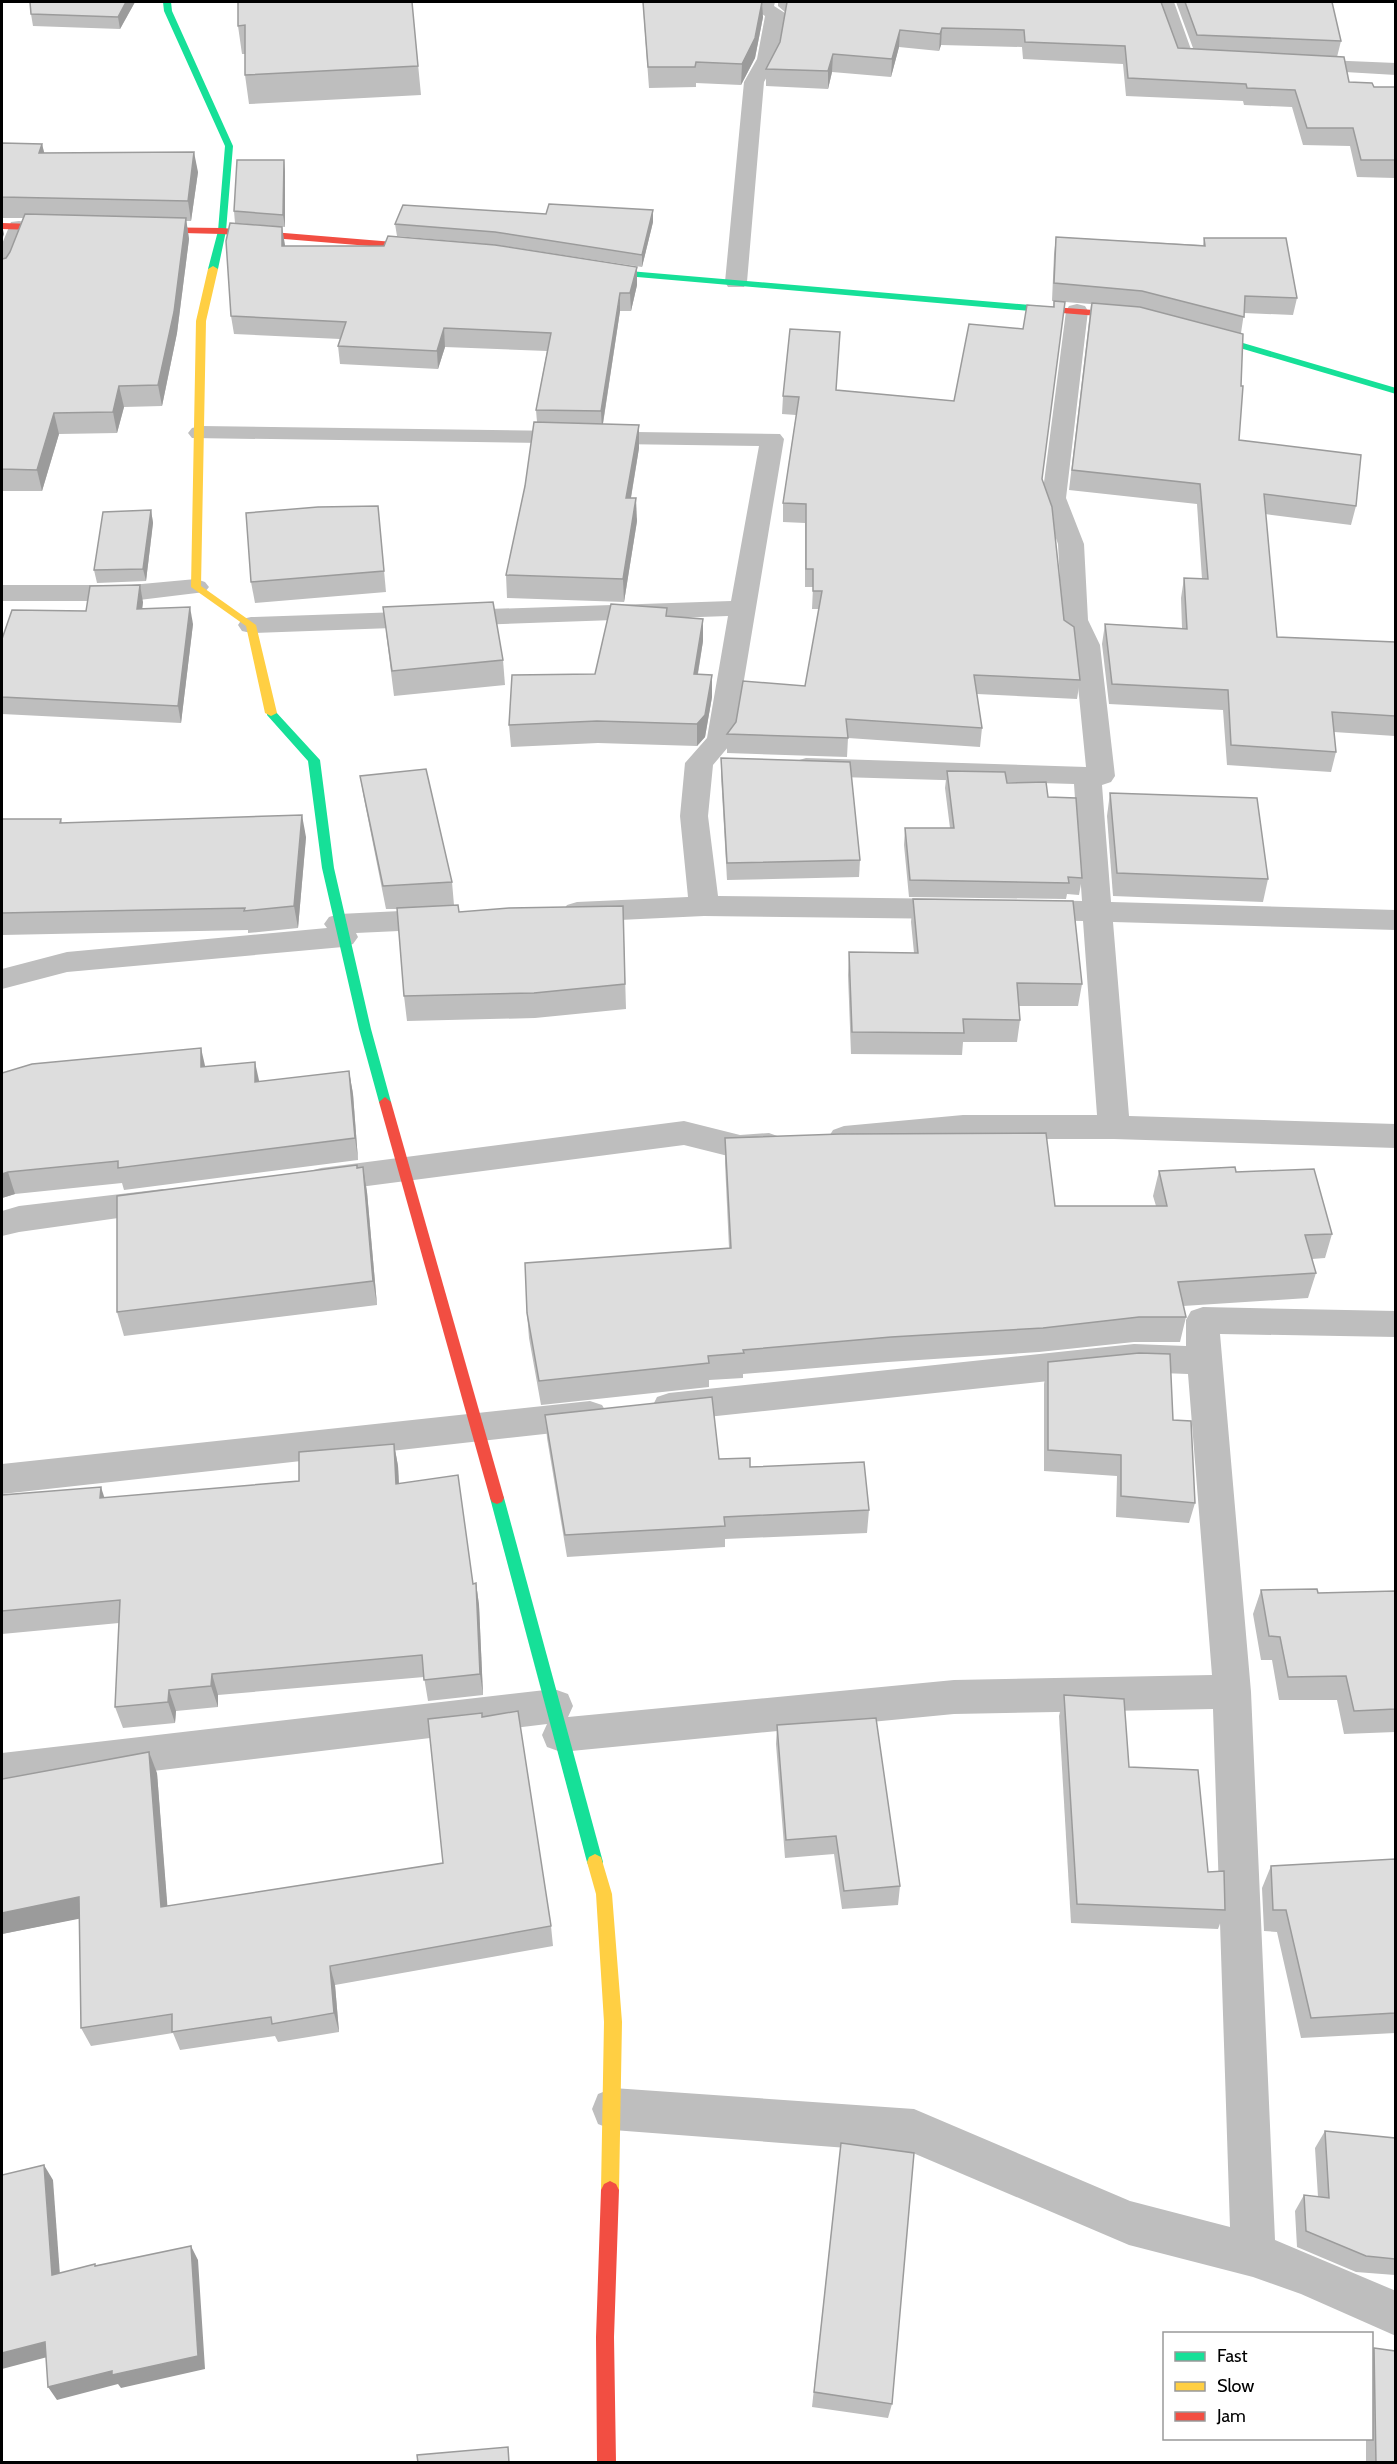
<svg xmlns="http://www.w3.org/2000/svg" width="1397" height="2464" font-family="Cabin,sans-serif">
<style>
.lines{fill:none;stroke-linecap:round;stroke-linejoin:round}
.street{fill:#bebebe;fill-rule:evenodd}
.fast{fill:#16e098;fill-rule:evenodd}
.slow{fill:#ffcf43;fill-rule:evenodd}
.jam{fill:#f24e42;fill-rule:evenodd}
.wall{fill:#bebebe}
.shaded-wall{fill:#9b9b9b}
.building{fill:#ddd;stroke:#9b9b9b;stroke-width:1.5}
</style>
<rect width="100%" height="100%" fill="#fff"/>
<g class="lines">
<g class="street">
<path d="M756 2H775L774 6 785 13 777 59 764 82 747 282 744 287H728L725 282 744 82 757 59 765 16 754 9Z"/>
<path d="M1155 2H1174L1193 55 1224 58 1227 62 1224 66 1178 64Z"/>
<path d="M1301 59 1396 63V75L1294 69 1291 65 1294 61Z"/>
<path d="M19 221 27 222 30 227 13 271 10 276 2 278V244L11 222Z"/>
<path d="M1077 304 1085 306 1088 311 1066 498 1084 544 1088 620 1100 645 1115 776 1111 782 1102 785 1111 902 1396 910V930L1113 922 1129 1116 1396 1124V1148L1114 1139H963L844 1150 833 1146 828 1138 833 1130 844 1126 963 1115H1097L1083 921 1030 920 1020 917 1015 910 1020 903 1030 900 1082 901 1074 784 806 776 796 773 792 767 796 761 806 758 1086 767 1074 645 1062 620 1058 544 1042 498 1066 311 1069 306Z"/>
<path d="M200 426 780 434 784 439 734 740 713 765 708 816 718 896 957 899 967 902 972 909 967 916 957 919 704 916 577 922 567 919 562 912 567 905 577 902 688 897 680 816 685 763 707 738 728 616 251 633 242 631 238 625 242 619 251 617 731 601 759 446 192 438 188 433 192 428Z"/>
<path d="M196 579 205 582 209 587 205 592 131 601H2V585H131Z"/>
<path d="M442 909 452 912 457 919 452 926 442 929 356 933 358 937 353 944 343 947 67 972 2 989V969L67 952 327 928 324 924 329 917 339 914Z"/>
<path d="M684 1121 740 1135 769 1133 780 1137 785 1145 780 1153 740 1159 684 1145 321 1192 310 1189 305 1180 310 1171 321 1168Z"/>
<path d="M163 1189 175 1192 179 1201 175 1210 19 1232 2 1236V1211L19 1206Z"/>
<path d="M1203 1307 1396 1311V1337L1220 1334 1251 1692 1275 2240 1396 2291V2336L1301 2294 1253 2277 1129 2245 913 2153 613 2130 598 2124 592 2109 598 2094 613 2088 914 2109 1130 2201 1230 2227 1213 1709 954 1714 561 1752 547 1747 542 1735 547 1724 2 1789V1753L554 1689 568 1694 573 1706 568 1717 954 1680 1212 1675 1188 1374 1134 1372 669 1421 657 1417 652 1407 657 1397 669 1393 1134 1344 1186 1346V1320L1191 1311Z"/>
<path d="M590 1401 602 1405 608 1415 602 1425 590 1429 2 1494V1464Z"/>
</g>
<g class="fast">
<path d="M163 2H171L172 11 233 146 226 231 218 269 213 272 208 269 218 231 225 146 164 11Z"/>
<path d="M594 268 1053 307 1058 310 1053 313 591 273 589 271Z"/>
<path d="M1196 331H1202L1396 388V394L1196 335Z"/>
<path d="M271 710 275 711 320 760 334 868 371 1029 391 1102 385 1107 379 1102 359 1029 322 868 308 761 267 715V711Z"/>
<path d="M497 1492 502 1494 504 1498 603 1862 601 1867 595 1870 589 1867 587 1862 490 1498 492 1494Z"/>
</g>
<g class="slow">
<path d="M213 266 218 269 206 321 201 586 256 625 277 713 271 716 265 713 246 626 191 587 196 321 208 269Z"/>
<path d="M595 1854 601 1857 612 1894 622 2022 619 2190 616 2196 610 2199 604 2196 601 2190 604 2022 596 1894 587 1862 589 1857Z"/>
</g>
<g class="jam">
<path d="M2 223 65 225 69 228 65 231 2 229Z"/>
<path d="M140 227 222 228 430 245 434 248 430 251 222 234 143 232 140 231Z"/>
<path d="M1053 307 1134 313 1139 316 1134 319 1050 312 1048 310Z"/>
<path d="M385 1097 391 1102 504 1498 502 1502 497 1504 492 1502 490 1498 379 1102Z"/>
<path d="M610 2181 616 2184 619 2190 614 2337 616 2462H597L596 2337 601 2190 604 2184Z"/>
</g>
</g>
<g class="wall">
<path d="M135 2 120 29 33 26 31 14Z"/>
<path d="M412 2 421 95 249 104 245 75V54H242L238 26Z"/>
<path d="M643 2 763 17 755 58 741 85 696 83V87L649 88 644 20Z"/>
<path d="M778 2H1161L1178 48H1193L1176 2H1332L1341 41 1337 57 1349 82 1374 87H1395V178L1357 177 1350 146 1303 145 1292 107 1244 105 1243 101 1126 96 1123 64 1023 59 1022 47 941 45 939 51 899 47 891 77 832 72 828 89 766 86V69L780 42 785 12 778 6Z"/>
<path d="M2 143 42 144 44 153 198 172 191 221H186L189 239 177 333 162 406 124 407 117 433 59 434 42 491H2V259L6 258 10 252 23 218H2Z"/>
<path d="M284 160 285 172V227L235 223 234 211Z"/>
<path d="M653 222 642 267 496 245 397 236 395 224Z"/>
<path d="M1056 237 1203 245 1204 238 1297 298 1293 315 1244 313 1241 333 1239 440 1356 506 1351 525 1265 514 1277 637 1395 642V736L1334 732 1336 752 1331 772 1227 765 1223 710 1109 704 1102 644 1105 624 1182 628 1181 598 1184 578 1202 579 1197 504 1069 490 1091 304 1052 301 1054 254Z"/>
<path d="M285 246 637 267V285L631 311H620L603 424 639 425V448L631 498 637 521 624 602 507 598 506 575 525 486 537 422 536 410 547 351 445 347 438 369 340 364 338 346 340 339 234 334 231 316Z"/>
<path d="M1054 301 1042 479 1064 620 1080 680 1077 699 977 694 982 728 980 747 848 738 847 757 727 753V734L805 686 819 609H812L813 587H805V523L783 522V503L796 415 782 414 783 396 837 390 954 401 1023 329 1053 307Z"/>
<path d="M378 506 386 592 255 603 251 582Z"/>
<path d="M151 510 153 523 146 581 97 583 94 570Z"/>
<path d="M143 602 142 609 193 624 181 723 2 714V639L86 611Z"/>
<path d="M667 608V616L703 619V641L698 674 712 675V697L705 737 697 746 598 743 511 747 509 725 595 674Z"/>
<path d="M386 632 503 660 505 685 394 696Z"/>
<path d="M721 758 860 860 859 877 727 880 721 775Z"/>
<path d="M947 771 1007 783 1048 797 1082 878 1079 895 1067 894 1066 899 909 897 904 845 905 828H950L945 788Z"/>
<path d="M360 776 452 882 454 905 459 912 623 906 626 1009 535 1018 407 1021 404 996 397 909H386L364 799Z"/>
<path d="M1110 793 1268 879 1263 902 1113 896 1107 816Z"/>
<path d="M2 819H61L62 823 306 837 298 928 248 933V930L2 935Z"/>
<path d="M913 899 1082 984 1078 1006H1019L1020 1020 1017 1042H963L962 1055 851 1054 848 975 849 952 914 953 911 922Z"/>
<path d="M206 1067 259 1082 349 1071 353 1094 358 1160 124 1190 122 1183 15 1194 2 1198V1073Z"/>
<path d="M725 1138 1055 1206H1156L1153 1196 1159 1171 1236 1172 1332 1234 1325 1258 1312 1259 1316 1273 1308 1298 1183 1306 1186 1317 1180 1342H1134L1039 1352 888 1362 743 1374V1378L709 1380V1387L541 1405 529 1338 527 1313 729 1248 725 1163Z"/>
<path d="M363 1167 367 1192 377 1305 124 1336 117 1312Z"/>
<path d="M1048 1362 1173 1420 1195 1503 1189 1523 1116 1517 1117 1476 1044 1471V1384Z"/>
<path d="M545 1415 750 1467 869 1510 867 1533 725 1539V1547L567 1557 547 1438Z"/>
<path d="M394 1444 398 1466 399 1484 473 1584 476 1583 479 1605 483 1695 428 1701 424 1677 218 1695V1707L176 1711 175 1723 123 1728 115 1707 119 1623 2 1634V1495L104 1498 299 1481Z"/>
<path d="M1261 1590 1318 1593 1395 1591V1732L1344 1734 1337 1700H1279L1272 1660H1261L1253 1614Z"/>
<path d="M1064 1695 1129 1767 1208 1872 1225 1910 1218 1929 1071 1923 1059 1716Z"/>
<path d="M483 1717 551 1926 553 1946 335 1985 339 2032 278 2042 275 2036 180 2050 173 2033 91 2046 81 2028 80 1918 2 1934V1779L157 1773 167 1906 443 1863Z"/>
<path d="M777 1725 900 1886 898 1905 842 1909 834 1854 785 1858 776 1744Z"/>
<path d="M1395 1859V2033L1301 2038 1277 1932 1264 1931 1262 1888 1271 1866Z"/>
<path d="M1325 2131 1395 2138V2275L1356 2272 1297 2247 1295 2211 1304 2195 1318 2197 1315 2148Z"/>
<path d="M841 2143 892 2404 888 2418 812 2407Z"/>
<path d="M1374 2348 1395 2463H1366V2439H1371V2352Z"/>
</g>
<g class="shaded-wall">
<path d="M126 2H135L120 29 118 17Z"/>
<path d="M762 2 763 17 755 58 741 85 742 64Z"/>
<path d="M942 28 941 45 939 51 940 34Z"/>
<path d="M900 30 899 47 891 77 892 59Z"/>
<path d="M833 54 832 72 828 89V71Z"/>
<path d="M42 144 47 164 39 153Z"/>
<path d="M194 152 198 172 191 221 188 201Z"/>
<path d="M284 160 285 172V227L283 215Z"/>
<path d="M653 210V222L642 267V255Z"/>
<path d="M186 218 189 239 177 333 162 406 158 385Z"/>
<path d="M2 225 4 234 2 240Z"/>
<path d="M282 227 285 245V264L282 246Z"/>
<path d="M637 267V285L631 311 630 293Z"/>
<path d="M620 293V311L602 429 601 411Z"/>
<path d="M444 328 445 347 438 369 437 351Z"/>
<path d="M119 386 124 407 117 433 113 412Z"/>
<path d="M54 413 59 434 42 491 37 470Z"/>
<path d="M639 425V448L627 521 626 498Z"/>
<path d="M636 498 637 521 624 602 623 579Z"/>
<path d="M151 510 153 523 146 581 143 569Z"/>
<path d="M140 585 143 602 140 626 137 609Z"/>
<path d="M190 607 193 624 181 723 178 706Z"/>
<path d="M703 619V641L694 696V674Z"/>
<path d="M712 675V697L705 737 697 746V724Z"/>
<path d="M302 815 306 837 298 928 294 906Z"/>
<path d="M201 1048 206 1070 201 1067Z"/>
<path d="M255 1062 260 1085 255 1082Z"/>
<path d="M349 1071 353 1094 358 1160 355 1138Z"/>
<path d="M363 1167 367 1192 377 1305 373 1281Z"/>
<path d="M8 1172 15 1194 2 1198V1174Z"/>
<path d="M394 1444 398 1466 400 1507 396 1484Z"/>
<path d="M101 1487 108 1509 100 1498Z"/>
<path d="M476 1583 479 1605 483 1695 480 1674Z"/>
<path d="M212 1674 218 1695V1707L211 1686Z"/>
<path d="M169 1690 176 1711 175 1723 168 1702Z"/>
<path d="M149 1752 157 1773 169 1926 161 1907Z"/>
<path d="M79 1897 88 1917 2 1934V1913Z"/>
<path d="M330 1966 335 1985 339 2032 334 2013Z"/>
<path d="M44 2165 53 2180 61 2289 52 2275Z"/>
<path d="M191 2246 198 2260 205 2369 121 2388 118 2384 57 2400 48 2387Z"/>
<path d="M45 2342 55 2355 2 2369V2353Z"/>
</g>
<g class="building">
<path d="M30 2H126L118 17 31 14Z"/>
<path d="M238 2H412L418 66 245 75V25L238 26Z"/>
<path d="M643 2H762L755 38 742 64 696 62 695 67H648Z"/>
<path d="M787 2H1161L1178 48 1344 57 1349 82 1372 83 1374 87H1395V160H1361L1353 128H1307L1295 90 1247 88 1246 84 1128 78 1125 46 1025 42 1024 30 942 28 940 34 900 30 892 59 833 54 828 71 766 69 780 42Z"/>
<path d="M1185 2H1332L1341 41 1197 35Z"/>
<path d="M2 143 42 144 39 153 194 152 188 201 2 197Z"/>
<path d="M237 160H284L283 215 234 211Z"/>
<path d="M549 204 653 210 642 255 495 232 395 224 403 205 546 214Z"/>
<path d="M25 214 186 218 174 312 158 385 119 386 113 412 54 413 37 470 2 469V259L6 258 10 252Z"/>
<path d="M230 223 282 227V246H384L388 236 495 245 637 267 630 293H620L601 411 536 410 551 333 444 328 437 351 338 346 346 322 231 316 226 241Z"/>
<path d="M1056 237 1205 246 1204 238H1286L1297 298 1245 296 1244 317 1142 291 1054 283Z"/>
<path d="M1054 301 1065 302 1042 479 1052 507 1064 620 1074 627 1080 680 974 675 982 728 846 719 848 738 727 734 736 722 743 681 805 686 822 591H813V569H806V504L783 503 799 397 783 396 790 329 840 332 836 390 954 401 969 324 1023 329 1027 305 1054 307Z"/>
<path d="M1092 303 1140 307 1243 334 1241 386H1243L1239 440 1361 455 1356 506 1264 494 1277 637 1395 642V716L1332 712 1336 752 1231 745 1228 690 1112 684 1105 624 1187 629 1184 578 1208 579 1200 484 1072 470Z"/>
<path d="M534 422 639 425 626 498H636L623 579 506 575 525 486Z"/>
<path d="M378 506 384 571 251 582 246 513 318 507Z"/>
<path d="M151 510 143 569 94 570 103 512Z"/>
<path d="M140 585 137 609 190 607 178 706 2 697V639L12 610 86 611 90 586Z"/>
<path d="M493 602 503 660 392 671 383 607Z"/>
<path d="M611 604 667 608 666 616 703 619 694 674 712 675 705 715 697 724 597 721 509 725 512 675 595 674Z"/>
<path d="M721 758 850 762 860 860 727 863Z"/>
<path d="M426 769 452 882 383 886 360 776Z"/>
<path d="M947 771 1005 772 1007 783 1046 782 1048 797 1076 798 1082 878 1068 877 1069 883 910 880 905 828H954Z"/>
<path d="M1110 793 1257 798 1268 879 1117 873Z"/>
<path d="M302 815 294 906 244 911 245 908 2 913V819H61L60 823Z"/>
<path d="M913 899 1073 901 1082 984 1017 983 1020 1020 963 1019 964 1033 852 1032 849 952 918 953Z"/>
<path d="M458 905 459 912 509 908 623 906 625 984 534 993 404 996 397 908Z"/>
<path d="M201 1048V1067L255 1062V1082L349 1071 355 1138 118 1168V1161L8 1172 2 1174V1073L32 1064Z"/>
<path d="M1046 1133 1055 1206H1167L1159 1171 1235 1167 1236 1172 1314 1169 1332 1234 1305 1235 1316 1273 1178 1282 1186 1317H1139L1043 1328 891 1337 743 1350 744 1353 708 1356 709 1363 539 1381 527 1313 525 1263 731 1248 725 1138 840 1134Z"/>
<path d="M357 1165V1168L363 1167 373 1281 117 1312V1196Z"/>
<path d="M1139 1353 1170 1354 1173 1420 1191 1421 1195 1503 1121 1496V1455L1048 1450V1362Z"/>
<path d="M712 1397 719 1459 750 1458V1467L864 1462 869 1510 724 1517 725 1526 565 1535 545 1415Z"/>
<path d="M394 1444 396 1484 458 1475 473 1584 476 1583 480 1674 424 1680 422 1655 212 1674 211 1686 169 1690 168 1702 115 1707 120 1600 2 1611V1495L101 1487 100 1498 299 1481V1452Z"/>
<path d="M1317 1589 1318 1593 1395 1591V1709L1354 1711 1346 1676 1288 1677 1280 1637 1269 1636 1261 1590Z"/>
<path d="M1064 1695 1124 1699 1129 1767 1198 1770 1208 1872 1224 1871 1225 1910 1077 1904Z"/>
<path d="M518 1711 551 1926 330 1966 334 2013 272 2024 271 2017 172 2032V2014L81 2028 79 1897 2 1913V1779L149 1752 161 1907 443 1863 428 1719 482 1713V1717Z"/>
<path d="M876 1718 900 1886 844 1891 836 1836 786 1840 777 1725Z"/>
<path d="M1395 1859V2013L1311 2018 1286 1910H1273L1271 1866Z"/>
<path d="M1325 2131 1395 2138V2259L1366 2256 1306 2231 1304 2195 1329 2198Z"/>
<path d="M841 2143 914 2153 892 2404 814 2392Z"/>
<path d="M44 2165 52 2275 95 2264V2266L191 2246 198 2356 112 2375V2371L48 2387 45 2342 2 2353V2175Z"/>
<path d="M1374 2348 1395 2351V2463H1376Z"/>
<path d="M508 2447 509 2463H418L417 2455Z"/>
</g>
<rect width="1397" height="2464" fill="none" stroke="#000000" stroke-width="6"/>
<rect x="1163" y="2332" width="210" height="108" fill="#ffffff" stroke="#999999" stroke-width="1.5"/>
<rect x="1175" y="2352" width="30" height="9" fill="#16e098" stroke="#999999" stroke-width="1.5"/>
<text x="1217" y="2362" font-size="18" fill="#000000">Fast</text>
<rect x="1175" y="2382" width="30" height="9" fill="#ffcf43" stroke="#999999" stroke-width="1.5"/>
<text x="1217" y="2392" font-size="18" fill="#000000">Slow</text>
<rect x="1175" y="2412" width="30" height="9" fill="#f24e42" stroke="#999999" stroke-width="1.5"/>
<text x="1217" y="2422" font-size="18" fill="#000000">Jam</text>
</svg>
